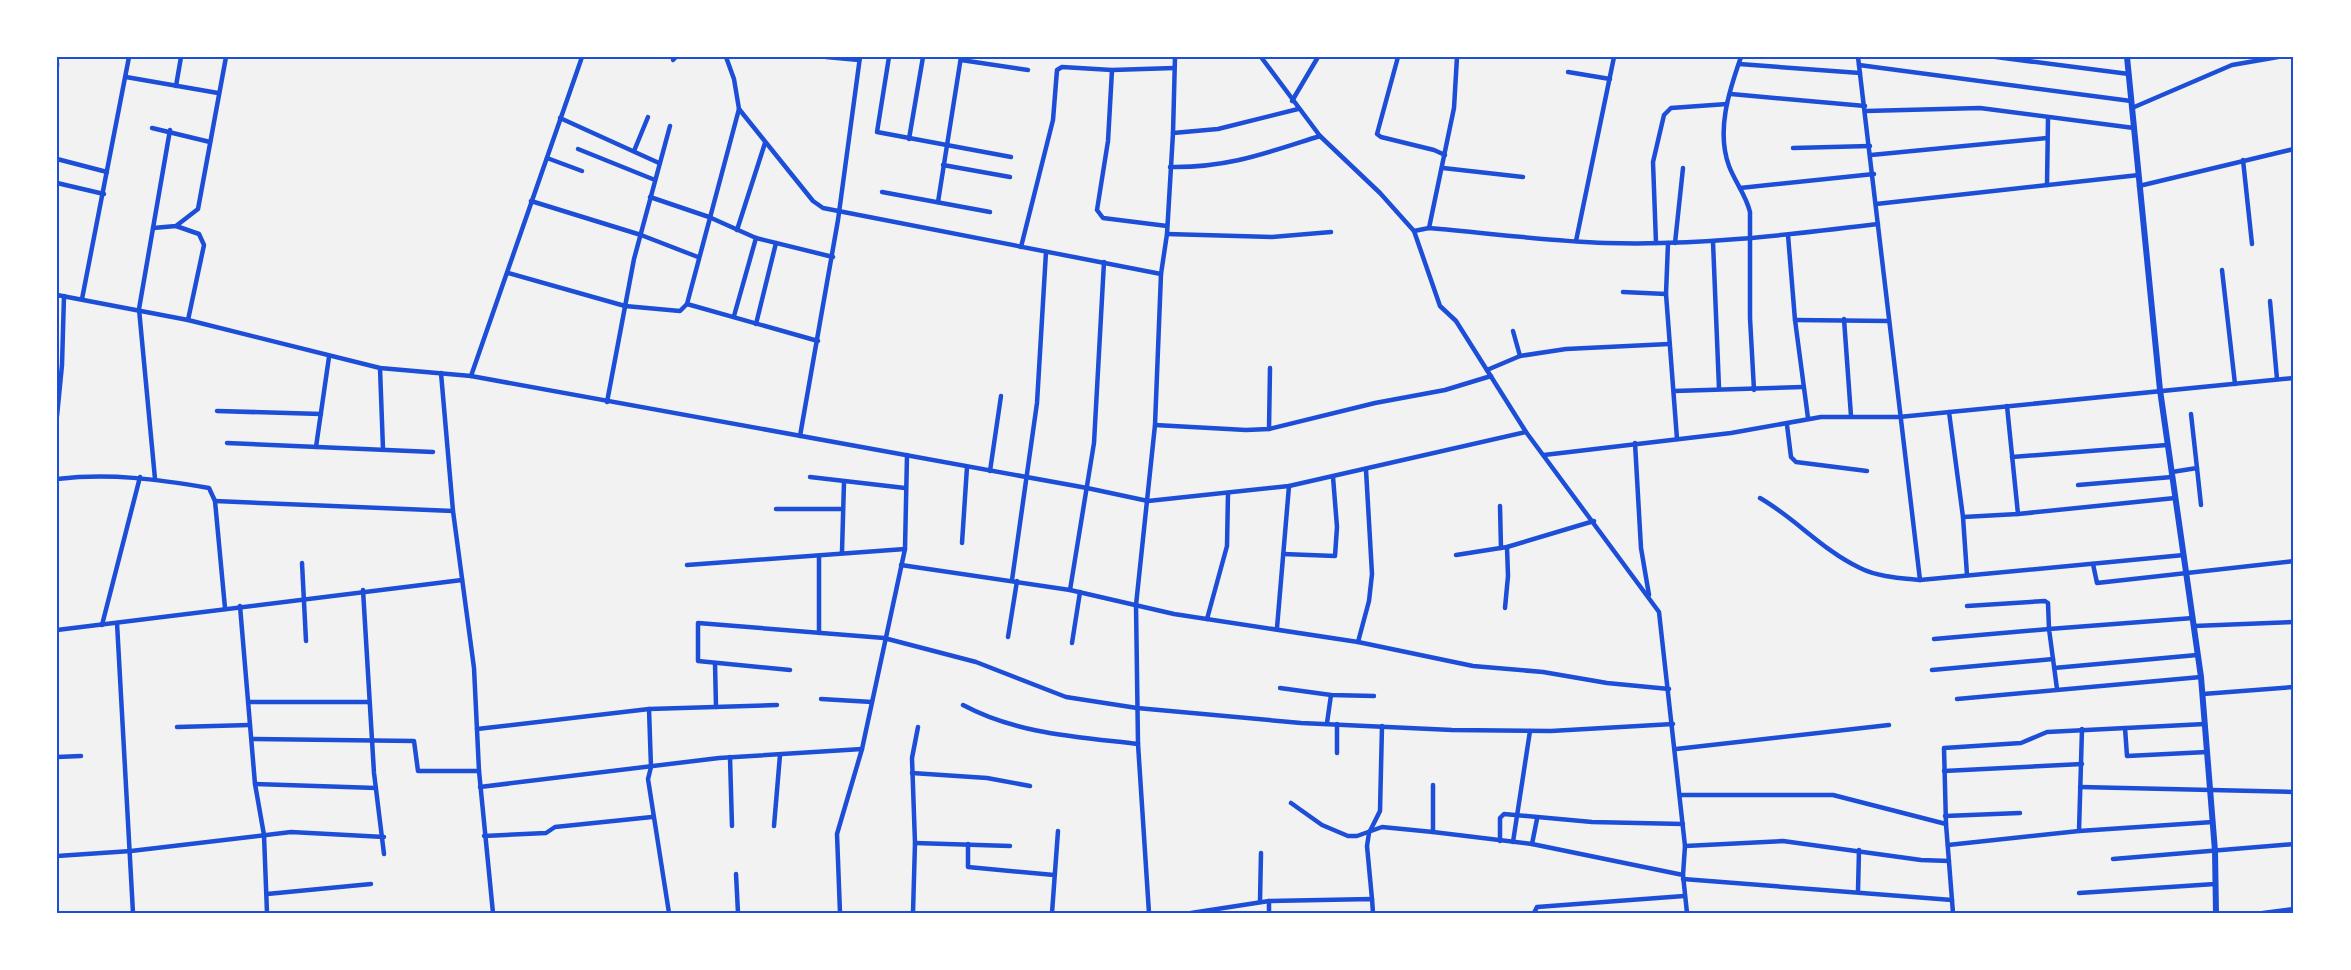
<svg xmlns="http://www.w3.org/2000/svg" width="2351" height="970" font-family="Karla,sans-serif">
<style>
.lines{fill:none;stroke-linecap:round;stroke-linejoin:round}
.minor{stroke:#1d4ed8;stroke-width:4.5}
.tertiary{stroke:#1d4ed8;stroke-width:6}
.neatline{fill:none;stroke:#1d4ed8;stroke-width:2}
</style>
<rect width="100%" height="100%" fill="#f2f2f2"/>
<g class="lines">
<g class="minor">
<path d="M726 57 734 79 739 109 813 201 823 208 1161 274"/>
<path d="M826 57 859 60"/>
<path d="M889 57 877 132 1011 157"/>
<path d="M1261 57 1320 136 1380 193 1414 231 1440 306 1456 321 1526 432 1659 612 1685 846 1683 875 1687 913"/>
<path d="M1398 57 1377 134 1381 137 1434 150 1445 155"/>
<path d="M1741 57C1729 91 1716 131 1729 166 1735 182 1746 195 1750 212V318L1754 390"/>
<path d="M1858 57 1920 580"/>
<path d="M1996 57 2129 74"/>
<path d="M673 60 676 57"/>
<path d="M961 60 1028 70"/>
<path d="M57 63V66"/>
<path d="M1739 64 1860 73"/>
<path d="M1859 65 2131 101"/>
<path d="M1112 70 1108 141 1097 210 1103 218 1167 226"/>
<path d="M1568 72 1610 79"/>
<path d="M126 77 218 93"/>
<path d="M176 86 181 57"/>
<path d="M1731 94 1865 106"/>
<path d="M1292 101 1318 57"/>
<path d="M2132 108 2232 65 2278 57"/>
<path d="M1866 111 1980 108 2134 128"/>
<path d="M560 118 659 163"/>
<path d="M152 128 210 142"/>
<path d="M1173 133 1218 129 1298 109"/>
<path d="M909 139 923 57"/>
<path d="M1793 148 1870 146"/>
<path d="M578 149 655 180"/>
<path d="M634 151 648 117"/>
<path d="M1871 155 2047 138"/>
<path d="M547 158 582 171"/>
<path d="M57 159 107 172"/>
<path d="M2243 160 2252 244"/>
<path d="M943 165 1010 177"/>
<path d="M1170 167C1228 168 1266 153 1320 136"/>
<path d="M1443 168 1523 177"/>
<path d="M57 183 104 194"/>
<path d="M2047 185 2048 119"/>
<path d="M2139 186 2294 149"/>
<path d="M1740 188 1874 174"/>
<path d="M882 192 990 212"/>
<path d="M650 197 709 217 756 238 833 257"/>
<path d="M531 201 641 235 698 257"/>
<path d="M938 202 961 57"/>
<path d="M1876 204 2139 175"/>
<path d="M176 226 199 234 204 245 188 320"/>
<path d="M153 228 176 226 198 209 226 57"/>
<path d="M1429 228 1454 108 1457 57"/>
<path d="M737 230 765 143"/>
<path d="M1414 231 1429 228C1488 233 1547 241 1606 243 1697 246 1787 235 1878 224"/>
<path d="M1167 234 1272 237 1331 232"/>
<path d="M1788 235 1795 320 1808 418"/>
<path d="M1576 241 1614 57"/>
<path d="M1713 242 1719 388"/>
<path d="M1656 243 1653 162 1664 115 1671 108 1727 104"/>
<path d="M1668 243 1666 294 1677 439"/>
<path d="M1675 243 1683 168"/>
<path d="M1021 247 1053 120 1057 70 1062 67 1112 70 1174 68"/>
<path d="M2222 270 2235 384"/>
<path d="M508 273 625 306 680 311 687 304 739 109"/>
<path d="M1623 292 1666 294"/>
<path d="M57 295 188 320 380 368 471 376 1087 488 1148 501 1289 486 1526 432"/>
<path d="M82 299 129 57"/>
<path d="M2270 301 2277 379"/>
<path d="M687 304 818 341"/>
<path d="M734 316 756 238"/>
<path d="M1844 319 1851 416"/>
<path d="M1795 320 1889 321"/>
<path d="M756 324 776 243"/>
<path d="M1513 331 1520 356"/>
<path d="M380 368 383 449"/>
<path d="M1487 370 1520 356 1566 349 1669 344"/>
<path d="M441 373 453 511 474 668 479 771 493 913"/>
<path d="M471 376 582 57"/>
<path d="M1674 391 1803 387"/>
<path d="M607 402 634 259 670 126"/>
<path d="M2007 406 2018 514"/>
<path d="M217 411 321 414"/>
<path d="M1949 412 1963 517 1967 575"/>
<path d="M57 416 62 365 64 296"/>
<path d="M1155 425 1246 430 1269 429 1375 403 1445 390 1491 376"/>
<path d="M1787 425 1791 457 1796 462 1867 471"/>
<path d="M1269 429 1270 368"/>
<path d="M800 436 838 220 860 57"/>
<path d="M227 443 433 452"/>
<path d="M1635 443 1641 548 1649 595"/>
<path d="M316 447 329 357"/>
<path d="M1544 455 1731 433 1821 417H1899L2294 378"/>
<path d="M2012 457 2167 445"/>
<path d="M2197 468 2201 505"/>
<path d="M990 471 1001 396"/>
<path d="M2172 472 2197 468 2191 414"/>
<path d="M810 477 905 488"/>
<path d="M57 479C110 473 157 479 209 488L215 501 225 608"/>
<path d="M155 479 139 309 170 130"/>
<path d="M2078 485 2172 477"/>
<path d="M1760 498C1795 518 1822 550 1860 568 1878 577 1900 578 1920 580L2184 555"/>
<path d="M215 501 453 511"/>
<path d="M1500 506 1501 548"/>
<path d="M776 509H841"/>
<path d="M1963 517 2018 514 2175 498"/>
<path d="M962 543 967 467"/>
<path d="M842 552 844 482"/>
<path d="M1283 554 1335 556 1337 527 1333 477"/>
<path d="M1456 555 1507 547 1594 521"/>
<path d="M302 563 306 641"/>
<path d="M2093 564 2097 583 2294 561"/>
<path d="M687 565 905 549"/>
<path d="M901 565 1070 590 1174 614 1358 642 1473 666 1543 672 1607 683 1669 689"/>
<path d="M1012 580 1037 403 1046 252"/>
<path d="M363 590 374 773 384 854"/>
<path d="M1070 590 1094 443 1104 262"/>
<path d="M240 606 255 784 264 835 267 913"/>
<path d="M1505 608 1508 576 1507 547"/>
<path d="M1207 619 1227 546 1228 493"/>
<path d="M117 623 133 913"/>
<path d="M102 625 140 477"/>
<path d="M2194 626 2294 622"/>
<path d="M1277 628 1289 486"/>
<path d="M57 630 462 580"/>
<path d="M819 633V556"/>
<path d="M1008 637 1017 581"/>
<path d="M1934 639 2049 629 2048 603 2045 601 1967 606"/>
<path d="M1358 642 1369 601 1372 574 1366 470"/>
<path d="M1072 643 1080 592"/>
<path d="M715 663 716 707"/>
<path d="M2054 668 2197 655"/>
<path d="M790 670 698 661V623L884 638 976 662 1066 697 1137 708 1301 723 1452 730 1551 731 1673 724"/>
<path d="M1932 670 2053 659"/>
<path d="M1280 688 1331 695 1374 696"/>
<path d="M2057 689 2049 629 2193 618"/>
<path d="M2203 694 2294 687"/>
<path d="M821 699 872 702"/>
<path d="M1957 699 2201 677"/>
<path d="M250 702H369"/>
<path d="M963 705C1017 734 1078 737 1138 744"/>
<path d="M649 709 651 767 648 779 669 913"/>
<path d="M1327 723 1331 695"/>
<path d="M1337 724V753"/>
<path d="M177 727 250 725"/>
<path d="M2125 728 2127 756 2207 752"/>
<path d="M477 729 649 709 777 705"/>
<path d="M253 739 414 741 418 771H479"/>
<path d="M1676 749 1889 725"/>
<path d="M57 757 81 756"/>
<path d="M730 757 732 826"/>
<path d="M1944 771 2082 764"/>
<path d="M912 773 987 778 1030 786"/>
<path d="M255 784 376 788"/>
<path d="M1433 785V832"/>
<path d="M480 787 719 758 862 749"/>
<path d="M2080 787 2294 792"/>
<path d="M1680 795H1833L1946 824"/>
<path d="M1291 803 1322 825 1348 836H1357L1382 827 1433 832 1532 844 1683 875"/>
<path d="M1945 816 2020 813"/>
<path d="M774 826 780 755"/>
<path d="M2079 831 2082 729"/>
<path d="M484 836 546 833 555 827 652 817"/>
<path d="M1500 841V818L1504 814 1592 822 1683 824"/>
<path d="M1513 842 1530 731"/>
<path d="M915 843 1010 846"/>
<path d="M968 844V867L1054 875"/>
<path d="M1532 844 1537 819"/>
<path d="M1948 845 2079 831 2213 822"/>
<path d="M1685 846 1783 841 1921 860 1949 861"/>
<path d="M57 856 131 851 291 832 384 837"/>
<path d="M2113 859 2294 844"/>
<path d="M736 874 738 913"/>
<path d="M1683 879 1952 900"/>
<path d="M1858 891 1859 850"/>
<path d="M2079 893 2215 884"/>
<path d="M267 894 371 884"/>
<path d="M1372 899 1367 846 1369 833 1380 811 1382 726"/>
<path d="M1260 901 1261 853"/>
<path d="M1269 901V913"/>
<path d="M840 913 837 834 862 749 905 549 907 455"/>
<path d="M913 913 915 843 912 758 918 727"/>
<path d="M1052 913 1058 831"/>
<path d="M1149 913 1138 744 1136 605 1155 425 1161 274 1167 234 1173 133 1175 57"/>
<path d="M1191 913 1269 901 1372 899 1373 913"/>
<path d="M1534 913 1537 907 1684 896"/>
<path d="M1953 913 1946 824 1944 748 2021 743 2047 732 2205 724"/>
<path d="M2263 913 2294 909"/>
</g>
<path class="tertiary" d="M2127 57 2160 390 2201 677 2215 851 2216 913"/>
</g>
<rect width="2351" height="970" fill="none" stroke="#ffffff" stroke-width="117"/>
<rect x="58" y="58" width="2234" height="854" class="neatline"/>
</svg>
